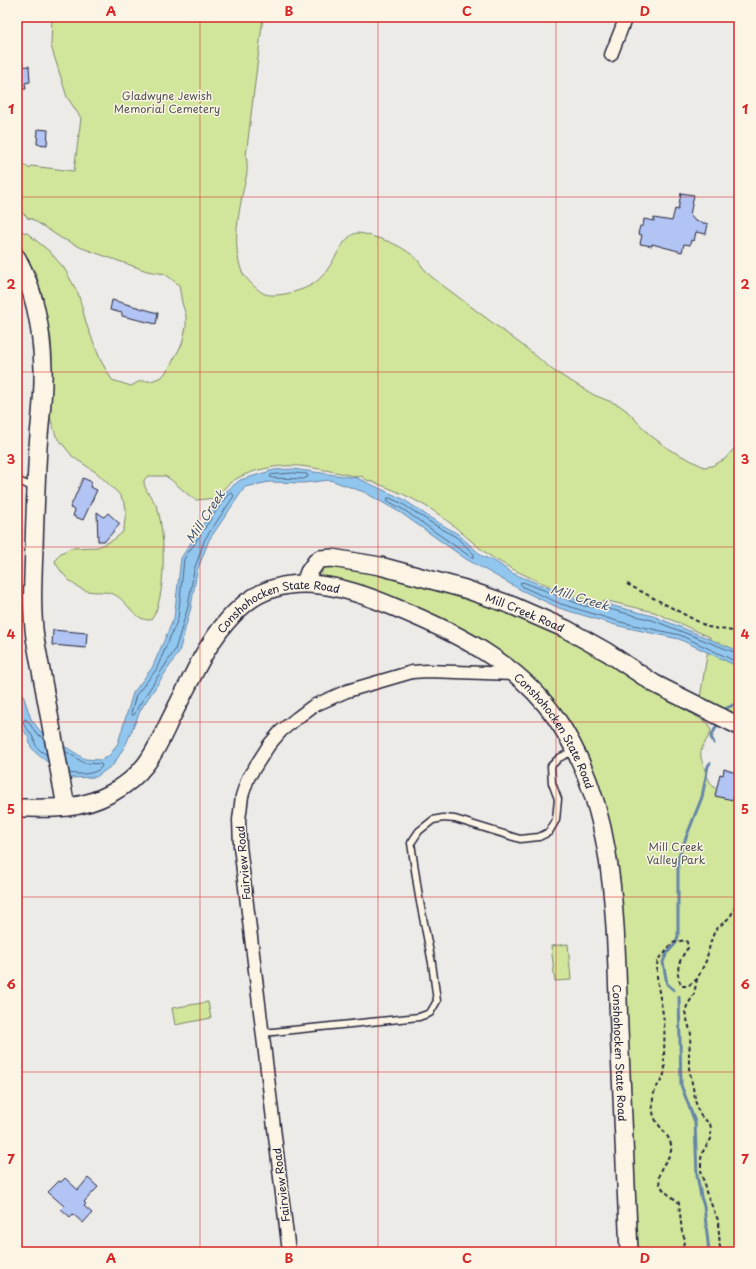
<svg xmlns="http://www.w3.org/2000/svg" width="756" height="1269" font-family="'Playpen Sans',sans-serif">
<style>
.green{fill:#d1e69b;stroke:#7a846b}
.water{fill:#91c7ef;stroke:#6585a7}
.lines{fill:none;stroke-linecap:round;stroke-linejoin:round}
.shore{stroke:#4e6483;stroke-width:1}
.stream{stroke:#6585a7;stroke-width:3}
.building{fill:#b1c4f3;stroke:#22223b}
.lane-casing{stroke:#22223b;stroke-width:9}
.street-casing{stroke:#22223b;stroke-width:15}
.secondary-casing{stroke:#22223b;stroke-width:20}
.path{stroke:#22223b;stroke-width:2;stroke-dasharray:4 3;stroke-linecap:butt}
.lane{stroke:#fcf5e5;stroke-width:6}
.street{stroke:#fcf5e5;stroke-width:12}
.secondary{stroke:#fcf5e5;stroke-width:17}
.grid{fill:none;stroke:#d62828;stroke-width:1;stroke-opacity:0.55}
.labels{text-anchor:middle;dominant-baseline:central;stroke-width:3;stroke-linejoin:round;paint-order:stroke}
.park-label{font-size:11px;fill:#4e5353;stroke:#fcf5e5}
.street-label{font-size:11px;fill:#22223b;stroke:#fcf5e5}
.water-label{font-size:12px;font-style:italic;fill:#435471;stroke:#fcf5e5}
.neatline{fill:none;stroke:#d62828;stroke-width:1.5}
.grid-label{font-size:13px;text-anchor:middle;font-weight:bold;fill:#d62828}
</style>
<rect width="100%" height="100%" fill="#edebe8"/>
<filter id="ink" filterUnits="userSpaceOnUse"><feTurbulence type="fractalNoise" baseFrequency=".025" numOctaves="2"/><feDisplacementMap in="SourceGraphic" scale="8" xChannelSelector="R" yChannelSelector="G"/><feConvolveMatrix kernelMatrix="1 2 1 2 8 2 1 2 1" color-interpolation-filters="sRGB"/></filter>
<g filter="url(#ink)">
<g class="green">
<path d="M52 17H263L246 156C249 170 246 178 243 191 238 218 232 245 242 272 245 278 259 292 265 294 278 298 307 290 317 281 320 278 325 274 327 270 335 260 344 235 357 233 362 233 369 235 374 237 390 241 405 248 417 259 420 263 422 267 426 271 429 275 433 278 437 281L530 351 554 371 594 395 619 405 627 411 650 435 670 450 704 467 712 466 725 459 739 443V718L700 698 710 637 685 626 682 624 674 621 654 612 608 601 595 602 586 600C553 588 520 575 490 556 473 544 458 528 441 516 417 499 391 488 364 479L362 476 358 477C339 473 319 468 300 466 279 464 248 470 231 482 225 486 221 493 216 498L196 500 191 497 170 479 165 476H148L144 480C143 491 155 499 158 510 165 535 167 599 151 620 135 621 129 604 117 596 108 590 97 593 87 591 73 587 62 574 55 562L57 557 61 553 71 548 98 547 113 540 122 533 124 528 126 510 125 504 119 494 97 473 73 457 56 436 47 408 52 357 51 339 43 304V298L36 274 17 240V230L27 233 49 251 64 268 78 293 87 326 101 361 112 380 131 386 140 381H151L162 377 169 368 182 344 186 327V315L182 303 179 285 165 274 147 271 82 248 61 238 32 219 27 218V216L17 210V160L30 169 31 166 74 171 81 118 67 97 51 46Z"/>
<path d="M323 565H346L419 581 533 618 583 641 661 695 709 724 711 732C708 738 704 743 702 749 699 755 702 761 704 767 710 787 718 796 739 797V1252H638L618 896 600 801 520 670 321 577Z"/>
<path d="M568 944 571 980 555 981 551 946Z"/>
<path d="M208 1002 211 1018 175 1025 172 1008Z"/>
</g>
<path class="water" d="M293 469 357 478 403 499 432 519 458 534 482 556 496 562 512 573 585 603 610 605 653 616 739 651V667L679 639 619 626 559 608 521 590 466 559 401 513 364 492 330 480 303 483 269 482 245 487 209 540 197 571 191 607 179 652 141 709 126 744 114 764 96 777 69 778 37 754 31 747 28 736 21 728 18 722C22 715 18 709 17 702 16 697 17 690 17 685L22 692 31 719 40 731 85 759 101 760 110 755 118 743 133 693 152 668 174 618 181 558 222 495 240 480 274 470Z"/>
<g class="lines">
<g class="shore">
<path d="M293 473 307 474 308 477 303 479 272 478 270 477 271 475Z"/>
<path d="M231 493 233 494 234 496 205 539 194 570 188 607 175 650 138 707 134 715H132L131 713 136 695 156 670 178 619 184 559 225 498Z"/>
<path d="M388 498H390L401 503 430 522 456 537 474 554V557H472L468 555 404 510 388 501Z"/>
<path d="M739 654 652 620 609 609 584 606 523 582 520 583 523 587 561 604 620 622 680 635 739 663"/>
<path d="M44 738 37 734 26 719 24 720 23 723C25 727 29 730 31 734 38 746 32 746 47 755"/>
<path d="M65 751 84 763 101 764 102 766C97 775 79 775 69 773"/>
</g>
<g class="stream">
<path d="M723 712 725 709 739 702"/>
<path d="M714 743 711 737 719 721"/>
<path d="M674 990 667 984 663 962 667 953 676 943 678 936V858L702 797 708 766 710 763"/>
<path d="M679 997 681 1085 695 1122 697 1175 701 1197 704 1206 709 1252"/>
</g>
</g>
<g class="building">
<path d="M29 66 30 82 25 83 26 89 17 90V67Z"/>
<path d="M38 129 48 130 47 145 37 144Z"/>
<path d="M681 193 694 195 690 215 695 221 708 224 706 234 696 232 694 241 691 240 690 245 684 244 682 252 652 244V246L640 244 642 235 638 234 640 226H643L644 219 654 221V218L672 221 675 209 678 210Z"/>
<path d="M112 300 158 313 156 324 122 316V313L110 310Z"/>
<path d="M83 478 92 482 90 487 97 490 83 520 73 516 75 510 70 508Z"/>
<path d="M97 512 104 517 108 513 120 524 105 541H98Z"/>
<path d="M53 630 87 633 86 648 52 645Z"/>
<path d="M724 769 736 773 735 779 739 780 733 800 715 796 720 774 723 775Z"/>
<path d="M65 1178 78 1190 88 1178 98 1187 84 1202 86 1204 84 1206 92 1213 83 1223 73 1214 70 1217 61 1209 64 1206 48 1192 59 1181 61 1182Z"/>
</g>
<g class="lines">
<g class="lane-casing">
<g id="lane">
<path d="M17 480 34 488"/>
<path d="M263 1033 419 1017 430 1013 437 1001 432 963 419 897 411 843 419 831 433 820 443 818 455 819 520 839 539 837 549 832 556 820 558 799 552 783 551 766 559 758 573 751"/>
</g>
</g>
<g class="street-casing">
<g id="street">
<path d="M611 55 626 17"/>
<path d="M289 1252 240 846 239 820 242 796 248 778 269 745 281 731 297 718 313 706 347 691 412 672 427 671 514 674"/>
</g>
</g>
<g class="secondary-casing">
<g id="secondary">
<path d="M17 258C35 291 42 331 43 369 44 395 40 421 38 447 36 481 35 514 34 547 33 578 31 607 35 638L66 807"/>
<path id="s1" d="M305 583 309 572 316 562 320 559 332 558 380 566 465 589 511 605 566 629 607 652 655 684 739 726"/>
<path id="s2" d="M17 808C33 808 50 809 67 807 97 804 128 788 146 764 156 751 163 735 170 720 178 704 187 687 195 671 208 645 224 620 247 602 291 569 349 588 394 607 455 632 517 662 556 718 618 808 615 924 619 1029 622 1103 626 1178 629 1252"/>
</g>
</g>
<g class="path">
<path d="M627 584 708 627 739 632"/>
<path d="M697 979 694 994 687 1006 685 1012 691 1034 689 1053V1068L697 1108 701 1116 710 1124 711 1128V1139L702 1153 701 1160V1170L706 1192 718 1220 720 1247 718 1252"/>
<path d="M681 1252 685 1239 682 1233 679 1203C673 1197 663 1192 660 1184 654 1167 674 1159 671 1145 668 1131 654 1125 653 1111 652 1105 653 1095 655 1090 658 1084 663 1080 664 1074 666 1069 664 1063 664 1059 664 1046 665 1035 664 1022 662 1001 654 980 658 959L664 954 672 943 685 940 687 942 688 948C679 959 674 973 682 986H688L697 979 706 961 711 941 715 930 730 917 739 900"/>
</g>
<use href="#lane" class="lane"/>
<use href="#street" class="street"/>
<use href="#secondary" class="secondary"/>
</g>
</g>
<path class="grid" d="M200 17V1252M378 17V1252M556 17V1252M17 197H739M17 372H739M17 547H739M17 722H739M17 897H739M17 1072H739"/>
<g class="labels">
<g class="park-label">
<text x="167" y="95">Gladwyne Jewish<tspan x="167" dy="13">Memorial Cemetery</tspan></text>
<text x="676" y="846">Mill Creek<tspan x="676" dy="13">Valley Park</tspan></text>
</g>
<g class="street-label">
<text stroke="none"><textPath href="#s2" startOffset="363">Conshohocken State Road</textPath></text>
<text stroke="none"><textPath href="#s1" startOffset="242">Mill Creek Road</textPath></text>
<text stroke="none"><textPath href="#s2" startOffset="698">Conshohocken State Road</textPath></text>
<text transform="translate(243 863) rotate(-95)">Fairview Road</text>
<text stroke="none"><textPath href="#s2" startOffset="1034">Conshohocken State Road</textPath></text>
<text transform="translate(281 1185) rotate(-97)">Fairview Road</text>
</g>
<g class="water-label">
<text transform="translate(205 516) rotate(-57)">Mill Creek</text>
<text transform="translate(580 597) rotate(17)">Mill Creek</text>
</g>
</g>
<rect width="756" height="1269" fill="none" stroke="#fcf5e5" stroke-width="44"/>
<rect x="22" y="22" width="712" height="1225" class="neatline"/>
<g class="grid-label">
<text x="111" y="16">A</text>
<text x="289" y="16">B</text>
<text x="467" y="16">C</text>
<text x="645" y="16">D</text>
<text x="11" y="114">1</text>
<text x="745" y="114">1</text>
<text x="11" y="289">2</text>
<text x="745" y="289">2</text>
<text x="11" y="464">3</text>
<text x="745" y="464">3</text>
<text x="11" y="639">4</text>
<text x="745" y="639">4</text>
<text x="11" y="814">5</text>
<text x="745" y="814">5</text>
<text x="11" y="989">6</text>
<text x="745" y="989">6</text>
<text x="11" y="1164">7</text>
<text x="745" y="1164">7</text>
<text x="111" y="1263">A</text>
<text x="289" y="1263">B</text>
<text x="467" y="1263">C</text>
<text x="645" y="1263">D</text>
</g>
</svg>
